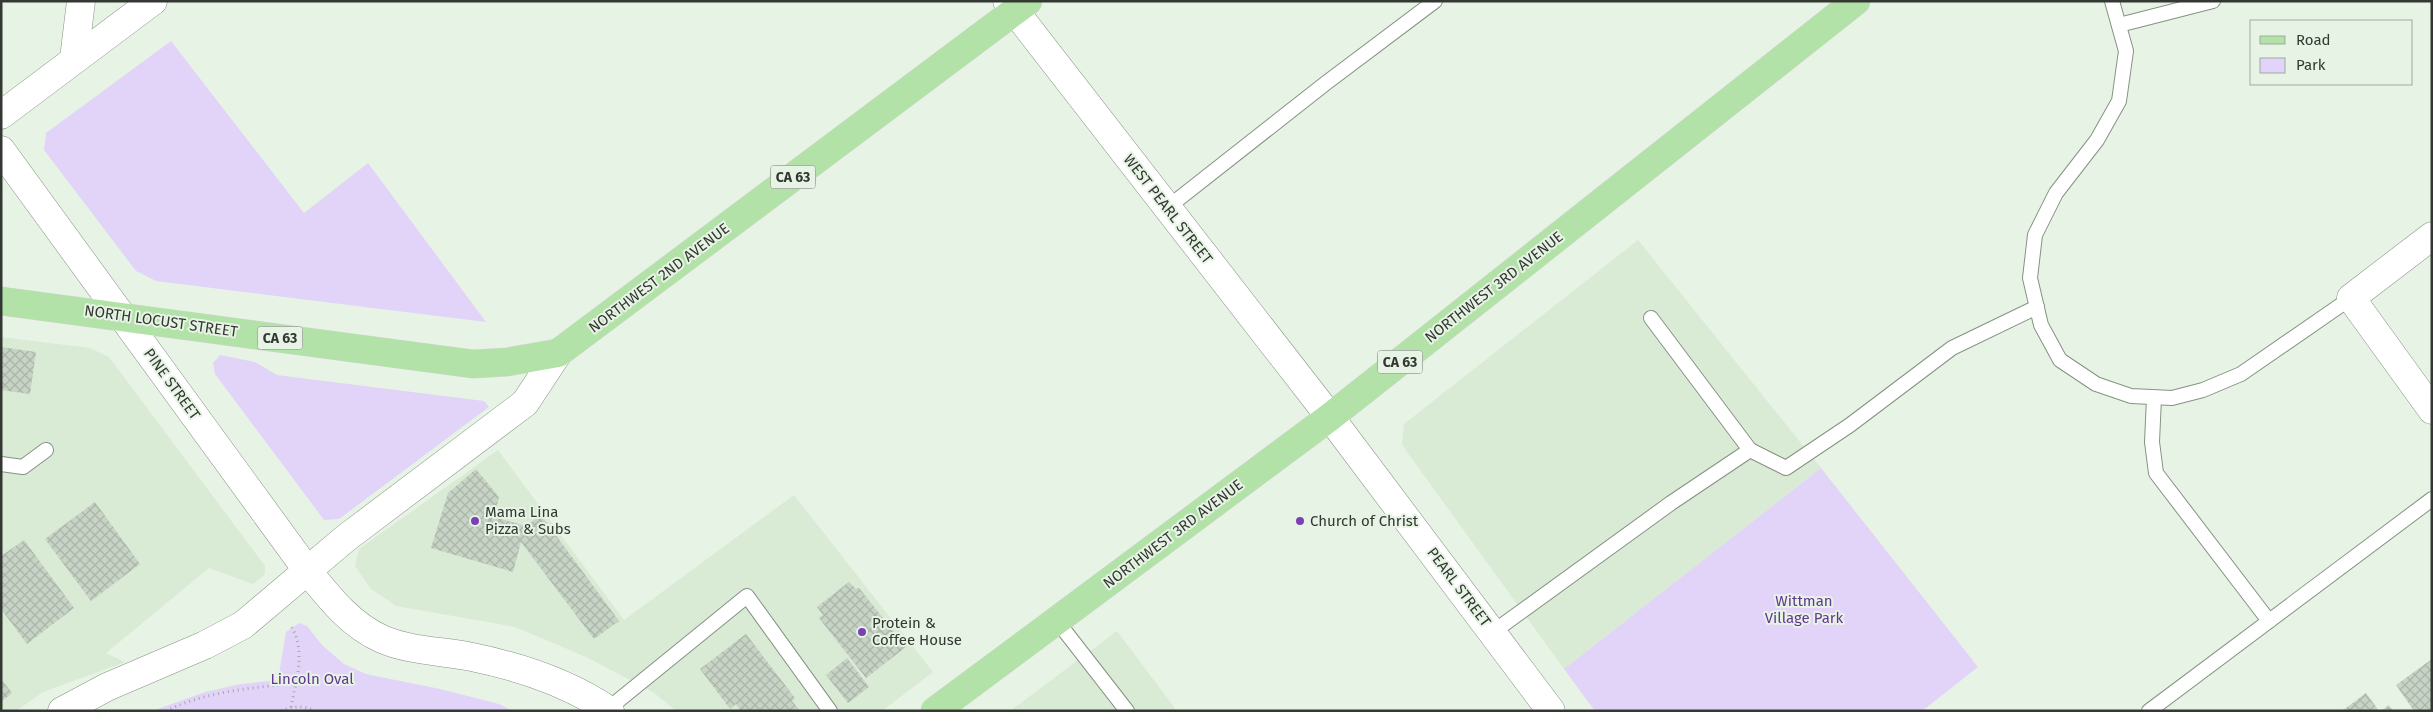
<svg xmlns="http://www.w3.org/2000/svg" width="2433" height="712" font-family="'Fira Sans',sans-serif">
<style>
.built{fill:#d9ead5}
.green{fill:#e2d3f9}
.building{fill:url(#building-cross-hatch)}
.lines{fill:none;stroke-linecap:round;stroke-linejoin:round}
.service-casing{stroke:#869284;stroke-width:16}
.minor-casing{stroke:#869284;stroke-width:29}
.primary-casing{stroke:#d6d7d6;stroke-width:29}
.path{stroke:#a3ada2;stroke-width:3;stroke-dasharray:1 4;stroke-linecap:butt}
.service{stroke:#fff;stroke-width:14}
.minor{stroke:#fff;stroke-width:28}
.primary{stroke:#b2e2a7;stroke-width:28}
.poi-dot{fill:#7a40b6;stroke:#e7f4e5;stroke-width:2}
.labels{text-anchor:middle;dominant-baseline:central;stroke-width:4;stroke-linejoin:round;paint-order:stroke}
.shield{fill:#e7f4e5;stroke:#697068;stroke-width:1}
.shield-label{font-size:14px;font-weight:bold;fill:#333832}
.street-label{font-size:15px;fill:#333832;stroke:#e7f4e5}
.poi-label{font-size:15px;fill:#333832;stroke:#e7f4e5;text-anchor:start}
.park-label{font-size:15px;fill:#633792;stroke:#e7f4e5}
</style>
<defs>
<pattern id="building-cross-hatch" width="8" height="8" patternUnits="userSpaceOnUse" patternTransform="scale(1.25)"><rect width="8" height="8" fill="#c7d3c5"/><path d="M0 0l8 8M0 8l8-8" fill="none" stroke="#abb6aa"/></pattern>
</defs>
<rect width="100%" height="100%" fill="#e7f4e5"/>
<g class="built">
<path d="M1638 240 1821 468 1564 669 1402 445 1404 424Z"/>
<path d="M1 337 90 348 109 357 265 566V574L253 584 209 568 106 653 125 662 43 692 16 711H1Z"/>
<path d="M498 450 624 620 794 495 933 672 882 711H676L653 692 586 657 515 627 396 606 371 589 355 566 359 549Z"/>
<path d="M1117 631 1177 711H1010Z"/>
</g>
<g class="green">
<path d="M171 41 304 213 368 163 486 322 156 281 136 271 44 150 46 133Z"/>
<path d="M220 355 255 362 277 375 484 401 489 407 339 519 324 520 215 374 213 363Z"/>
<path d="M1821 468 1978 667 1922 711H1595L1564 669Z"/>
<path d="M299 623 307 626 322 645 344 664 366 674 440 689 499 704 513 711H152L205 692 241 684 278 680 286 632Z"/>
</g>
<g class="building">
<path d="M1 347 36 352 30 394 1 390Z"/>
<path d="M476 469 499 497 494 517 526 526 541 515 619 621 594 639 521 542 513 572 431 548 448 493Z"/>
<path d="M95 502 140 564 91 601 45 539Z"/>
<path d="M24 540 74 608 27 644 1 609V556Z"/>
<path d="M849 582 856 589 859 588 906 647 866 678 819 618 823 615 817 607Z"/>
<path d="M746 634 795 698 792 701 800 711H741L736 704 730 709 700 669Z"/>
<path d="M847 658 869 687 848 703 826 675Z"/>
<path d="M2432 659V711H2414L2396 685Z"/>
<path d="M1 679 12 693 1 702Z"/>
<path d="M2366 693 2379 711H2342Z"/>
<path d="M2389 705 2393 711H2381Z"/>
</g>
<g class="lines">
<g class="service-casing">
<g id="service">
<path d="M2112 1 2126 51 2119 101 2097 140 2056 193 2035 235 2030 278 2041 325 2060 360 2096 384 2131 396 2172 398 2203 390 2241 374 2351 298"/>
<path d="M2119 25 2213 1"/>
<path d="M1167 208 1326 83 1435 1"/>
<path d="M1651 318 1750 450"/>
<path d="M2154 398 2152 442 2156 473 2269 621"/>
<path d="M1 464 23 467 46 450"/>
<path d="M1057 621 1127 711"/>
<path d="M1493 632 1671 503 1750 450 1786 468 1850 425 1952 348 2037 307"/>
<path d="M608 709 747 596 830 711"/>
<path d="M2149 711 2432 499"/>
</g>
</g>
<g class="minor-casing">
<g id="minor">
<path d="M1007 1 1330 417 1551 711"/>
<path d="M74 59 81 1"/>
<path d="M1 115 153 1"/>
<path d="M1 150 307 570C328 596 350 625 382 639 409 651 443 651 472 657 521 667 569 683 610 711"/>
<path d="M2432 236 2351 298 2432 410"/>
<path d="M62 711 107 687 205 645 243 625 346 538 525 403 558 353"/>
</g>
</g>
<g class="primary-casing">
<g id="primary">
<path d="M1 301 473 364 507 362 558 353 1028 1"/>
<path d="M935 711 1330 417 1856 1"/>
</g>
</g>
<g class="path">
<path d="M291 707 296 683"/>
<path d="M166 711C207 691 252 688 296 683 300 665 302 641 290 625"/>
<path d="M281 711C293 706 303 705 315 711"/>
</g>
<use href="#service" class="service"/>
<use href="#minor" class="minor"/>
<use href="#primary" class="primary"/>
</g>
<g class="poi-dot">
<circle cx="475" cy="521" r="5"/>
<circle cx="1300" cy="521" r="5"/>
<circle cx="862" cy="632" r="5"/>
</g>
<g class="labels">
<g class="shield">
<rect x="770.5" y="165.5" width="45" height="23" rx="4"/>
<rect x="257.5" y="326.5" width="45" height="23" rx="4"/>
<rect x="1377.5" y="350.5" width="45" height="23" rx="4"/>
</g>
<g class="shield-label">
<text x="793" y="177">CA 63</text>
<text x="280" y="338">CA 63</text>
<text x="1400" y="362">CA 63</text>
</g>
<g class="street-label">
<text transform="translate(1168 209) rotate(52)">WEST PEARL STREET</text>
<text transform="translate(659 278) rotate(-37)">NORTHWEST 2ND AVENUE</text>
<text transform="translate(1494 287) rotate(-38)">NORTHWEST 3RD AVENUE</text>
<text transform="translate(161 321) rotate(8)">NORTH LOCUST STREET</text>
<text transform="translate(172 384) rotate(54)">PINE STREET</text>
<text transform="translate(1173 534) rotate(-37)">NORTHWEST 3RD AVENUE</text>
<text transform="translate(1459 587) rotate(53)">PEARL STREET</text>
</g>
<g class="poi-label">
<text x="485" y="512">Mama Lina<tspan x="485" dy="17">Pizza &amp; Subs</tspan></text>
<text x="1310" y="521">Church of Christ</text>
<text x="872" y="623">Protein &amp;<tspan x="872" dy="17">Coffee House</tspan></text>
</g>
<g class="park-label">
<text x="1804" y="601">Wittman<tspan x="1804" dy="17">Village Park</tspan></text>
<text x="312" y="679">Lincoln Oval</text>
</g>
</g>
<rect width="2433" height="712" fill="none" stroke="#333832" stroke-width="5"/>
<rect x="2250" y="20" width="162" height="65" fill="#e7f4e5" stroke="#9fa99d"/>
<rect x="2260" y="36" width="25" height="8" fill="#b2e2a7" stroke="#9fa99d"/>
<text x="2296" y="45" font-size="15" fill="#333832">Road</text>
<rect x="2260" y="58" width="25" height="15" fill="#e2d3f9" stroke="#9fa99d"/>
<text x="2296" y="70" font-size="15" fill="#333832">Park</text>
</svg>
